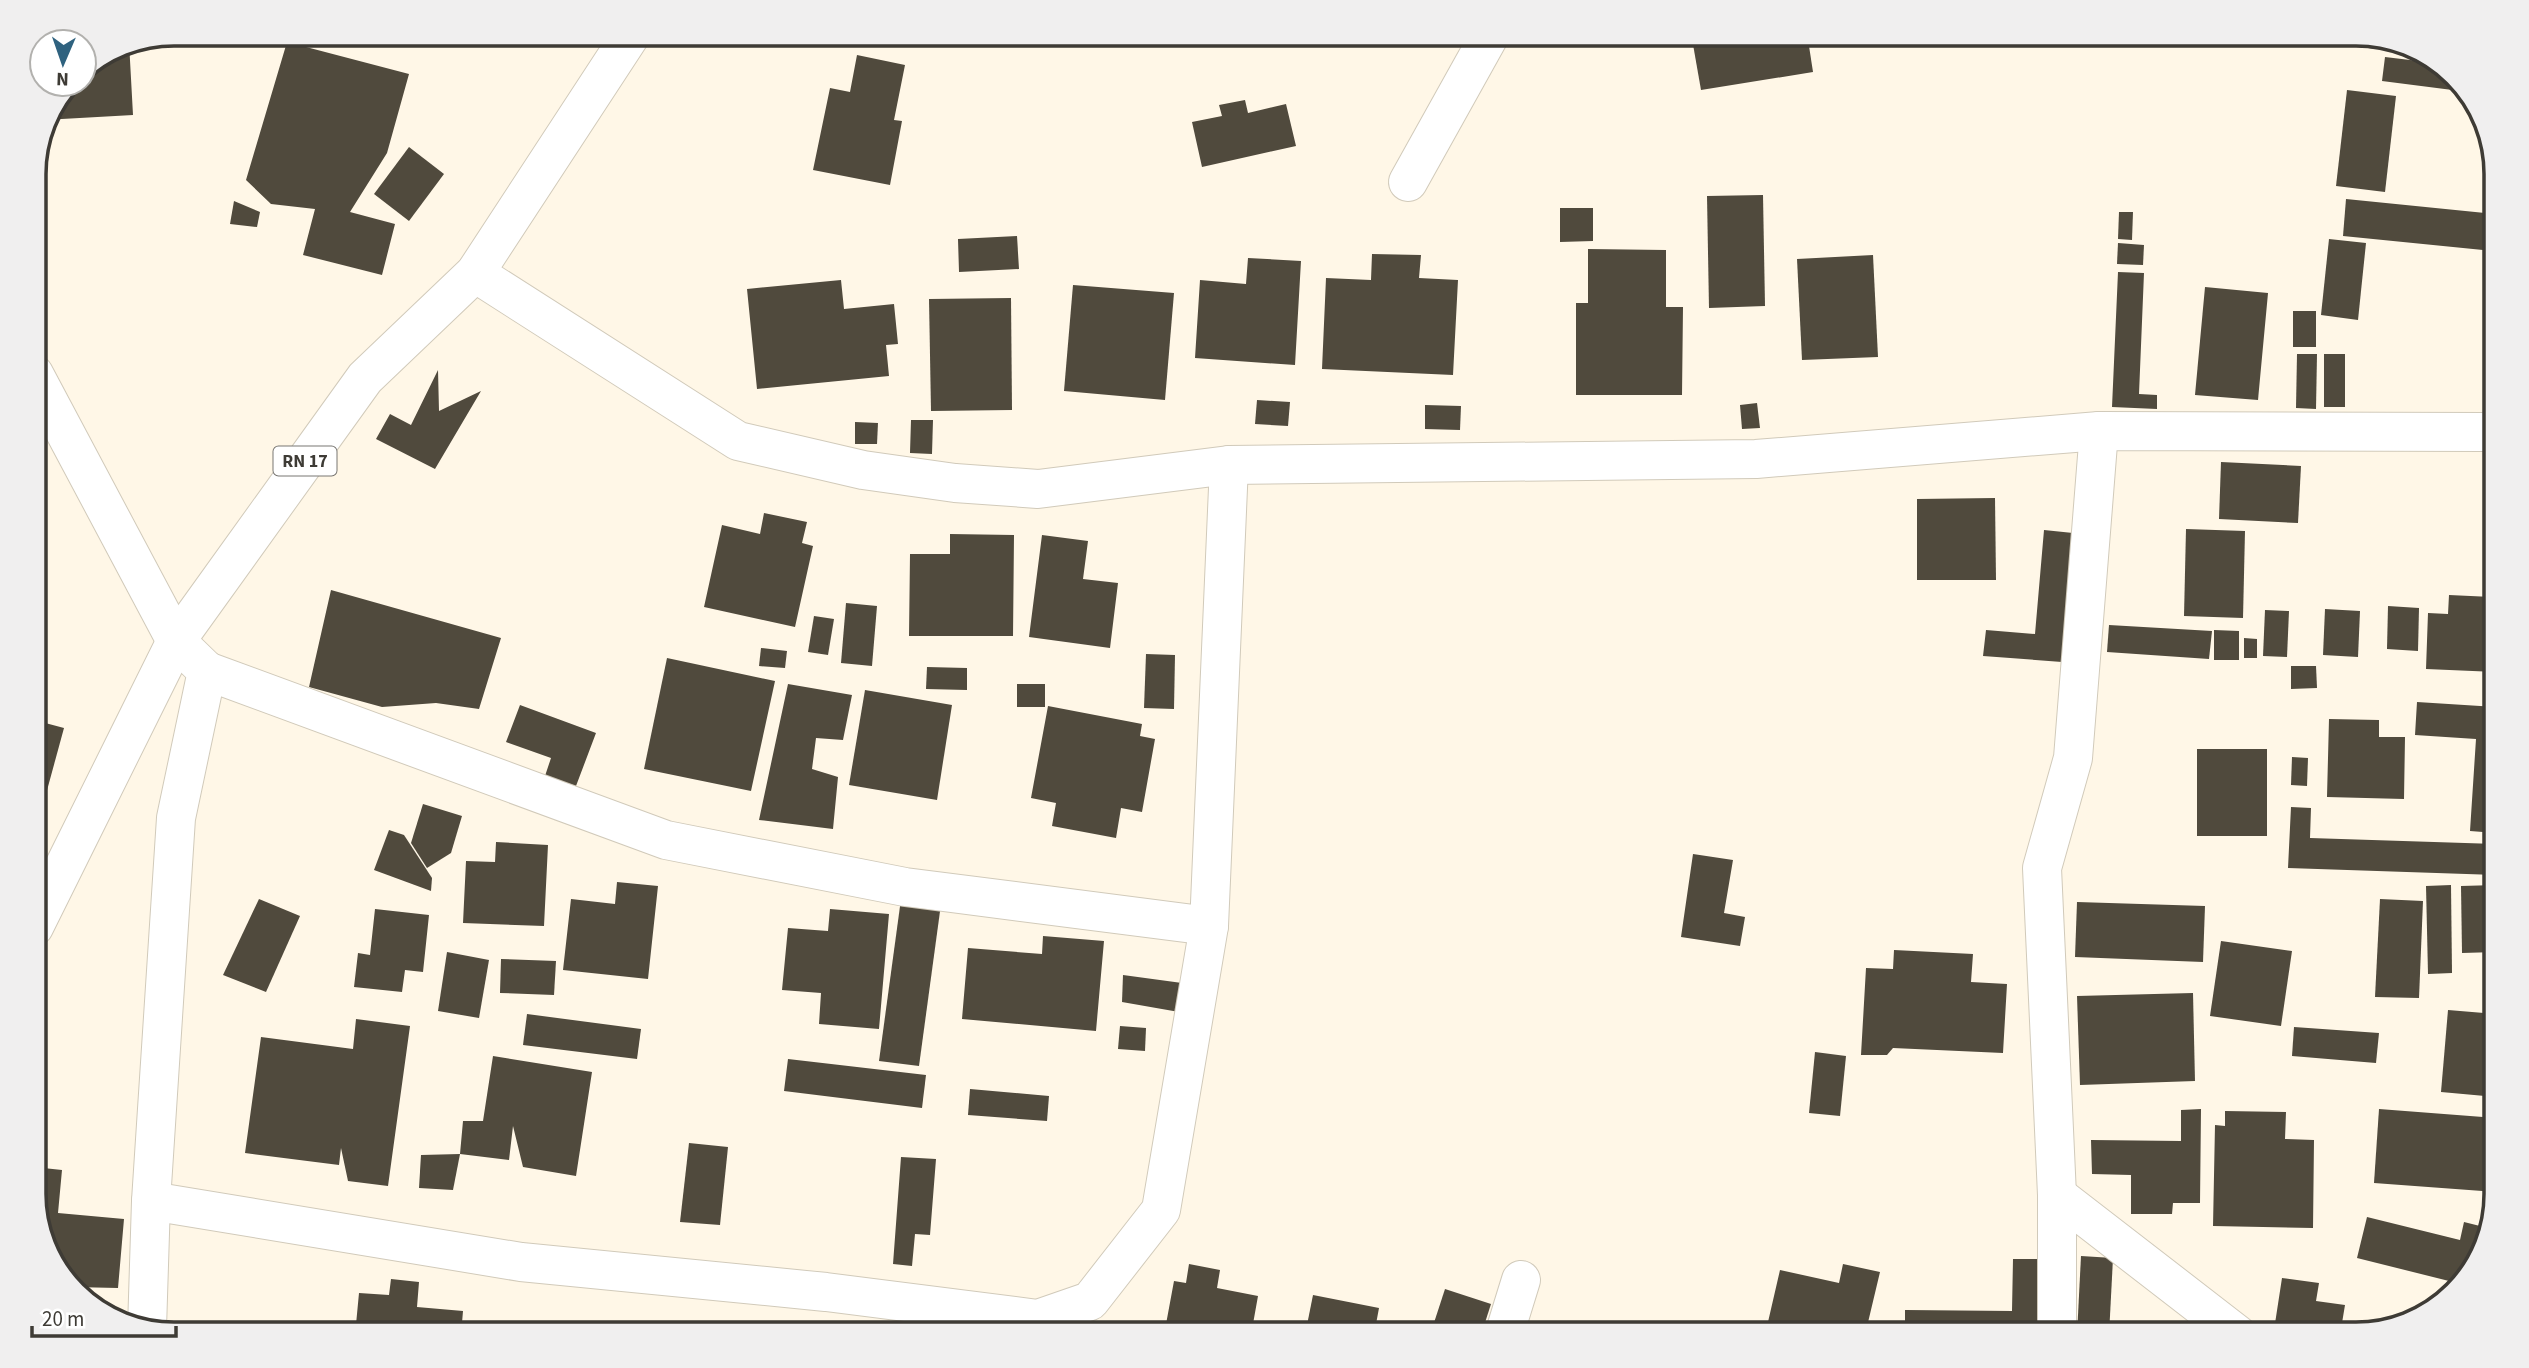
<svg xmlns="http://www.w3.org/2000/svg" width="2529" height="1368" font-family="'Source Sans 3',sans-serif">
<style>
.building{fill:#504a3d}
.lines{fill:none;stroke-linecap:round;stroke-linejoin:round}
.street-casing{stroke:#d1caba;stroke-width:40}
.primary-casing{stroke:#d1caba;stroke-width:40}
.street{stroke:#fff;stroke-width:38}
.primary{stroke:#fff;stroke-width:38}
.labels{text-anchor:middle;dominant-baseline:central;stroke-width:7;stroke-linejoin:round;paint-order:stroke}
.shield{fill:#fff;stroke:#787672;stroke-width:2}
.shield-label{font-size:18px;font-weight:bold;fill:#3e3b35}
.rim{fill:none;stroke:#3e3b35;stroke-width:3.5}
</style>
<rect width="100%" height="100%" fill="#fff7e7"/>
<g class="building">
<path d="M233 33H288L287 42Z"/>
<path d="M1691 33H1807L1813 72 1701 90Z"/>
<path d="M2099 33H2117V34L2100 38Z"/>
<path d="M2351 33 2418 48 2425 54 2349 46Z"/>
<path d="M129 42 133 115 44 120 68 84H84V68L120 44Z"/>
<path d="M287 42 409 74 387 153 350 212 395 224 382 275 303 255 315 209 271 204 246 180Z"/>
<path d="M857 55 905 65 894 120 902 121 890 185 813 170 830 88 850 92Z"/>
<path d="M2385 57 2435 63 2468 92 2382 81Z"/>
<path d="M2347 90 2396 96 2385 192 2336 186Z"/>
<path d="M1245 100 1248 113 1286 104 1296 146 1202 167 1192 122 1222 116 1219 105Z"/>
<path d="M409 147 444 174 409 221 374 194Z"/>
<path d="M1763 195 1765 306 1709 308 1707 196Z"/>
<path d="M2346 199 2495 214 2493 251 2343 236Z"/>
<path d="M234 201 260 212 257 227 230 224Z"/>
<path d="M1560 208H1593V241L1560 242Z"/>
<path d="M2119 212H2133L2132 240 2118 239Z"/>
<path d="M1017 236 1019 269 959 272 958 239Z"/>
<path d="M2329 239 2366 243 2358 320 2321 315Z"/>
<path d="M2118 243 2144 245 2143 265 2117 264Z"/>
<path d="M1588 249 1666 250V307H1683L1682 395H1576V303H1588Z"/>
<path d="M1372 254 1421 255 1419 278 1458 280 1453 375 1322 369 1326 278 1371 280Z"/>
<path d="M1873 255 1878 357 1802 360 1797 259Z"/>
<path d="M1248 258 1301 261 1295 365 1195 358 1200 280 1246 284Z"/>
<path d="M2118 272 2144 273 2139 394 2157 395V409L2112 407Z"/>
<path d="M841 280 844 309 894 304 898 344 886 345 889 376 757 389 747 289Z"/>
<path d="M1073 285 1174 293 1165 400 1064 391Z"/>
<path d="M2205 287 2268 293 2258 400 2195 395Z"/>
<path d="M1011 298 1012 410 931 411 929 299Z"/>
<rect x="2293" y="311" width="23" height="36"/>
<path d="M2297 354H2317L2316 409 2296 408Z"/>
<rect x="2324" y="354" width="21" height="53"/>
<path d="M438 370 439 411 481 391 435 469 376 439 390 414 411 425Z"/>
<path d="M1257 400 1290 402 1288 426 1255 424Z"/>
<path d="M1757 403 1760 428 1742 429 1740 405Z"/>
<path d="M1425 405 1461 406 1460 430 1425 429Z"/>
<path d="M911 420H933L932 454 910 453Z"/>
<path d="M855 422 878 423 877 444H855Z"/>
<path d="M2221 462 2301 466 2298 523 2219 519Z"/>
<path d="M1995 498 1996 580H1917V499Z"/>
<path d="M764 513 807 522 802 543 813 546 795 627 704 607 722 525 760 534Z"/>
<path d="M2186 529 2245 531 2243 618 2184 616Z"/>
<path d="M2044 530 2073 533 2062 662 1983 656 1986 630 2035 634Z"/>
<path d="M950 534 1014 535 1013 636H909L910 554H950Z"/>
<path d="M1042 535 1088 541 1083 579 1118 583 1110 648 1029 637Z"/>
<path d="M331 590 501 638 479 709 436 703 382 707 309 687Z"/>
<path d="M2449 595 2492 597 2491 615H2496V672L2426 669 2428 613 2448 614Z"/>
<path d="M846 603 877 606 872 666 841 663Z"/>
<path d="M2388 606 2419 608 2418 651 2387 649Z"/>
<path d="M2325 609 2360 611 2358 657 2323 655Z"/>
<path d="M2265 610 2289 611 2287 657 2263 656Z"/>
<path d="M814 616 834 619 828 655 808 652Z"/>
<path d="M2109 625 2212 631 2209 659 2107 652Z"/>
<path d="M2214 630 2239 631V660H2214Z"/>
<path d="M2244 638 2257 639V658H2244Z"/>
<path d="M761 648 787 651 785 668 759 666Z"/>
<path d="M1146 654 1175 655 1174 709 1144 708Z"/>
<path d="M667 658 775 681 751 791 644 769Z"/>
<path d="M2291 666H2316L2317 688 2291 689Z"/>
<path d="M927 667 967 668V690L926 689Z"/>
<path d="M788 684 852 695 843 740 816 738 812 769 838 777 833 829 759 820Z"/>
<rect x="1017" y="684" width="28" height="23"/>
<path d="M865 690 952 705 937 800 849 785Z"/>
<path d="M2417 702 2496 707V833L2470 831 2476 739 2415 735Z"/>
<path d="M520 705 596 733 576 786 545 776 551 758 506 742Z"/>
<path d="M1048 706 1142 724 1140 736 1155 739 1142 812 1121 808 1116 838 1052 826 1056 803 1031 798Z"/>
<path d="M2329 719 2379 720V737H2405L2404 799 2327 797Z"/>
<path d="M34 720 64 728 34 838Z"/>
<rect x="2197" y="749" width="70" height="87"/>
<path d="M2292 757 2308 758 2307 786 2291 785Z"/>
<path d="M423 804 462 816 451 853 427 868 411 843Z"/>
<path d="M2291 807 2311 808 2310 838 2496 844V875L2288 868Z"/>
<path d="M389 830 404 835 432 878 431 891 374 870Z"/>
<path d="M496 842 548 845 544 926 463 923 466 861 495 862Z"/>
<path d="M1693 854 1733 860 1724 913 1745 917 1740 946 1681 937Z"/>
<path d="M617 882 658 886 648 979 563 970 571 899 615 904Z"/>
<path d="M2451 885 2452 973 2428 974 2426 886Z"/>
<path d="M2496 885V952L2462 953 2461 886Z"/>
<path d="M259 899 300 916 266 992 223 975Z"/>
<path d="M901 899 941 904 919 1066 879 1061Z"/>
<path d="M2380 899 2423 901 2419 998 2375 997Z"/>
<path d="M2077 902 2205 906 2203 962 2075 957Z"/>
<path d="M375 909 429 915 423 972 405 970 402 992 354 987 358 953 370 955Z"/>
<path d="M830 909 889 914 879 1029 819 1024 821 993 782 990 788 928 828 931Z"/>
<path d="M1043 936 1104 941 1096 1031 962 1019 968 948 1042 954Z"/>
<path d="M2221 941 2292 951 2281 1026 2210 1016Z"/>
<path d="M1894 950 1973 954 1971 982 2007 984 2003 1053 1893 1048 1887 1055H1861L1866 968 1893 969Z"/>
<path d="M447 952 489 960 479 1018 438 1011Z"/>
<path d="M501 959 556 961 554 995 500 993Z"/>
<path d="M1123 975 1182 983 1179 1012 1122 1002Z"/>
<path d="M2193 993 2195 1081 2080 1085 2077 996Z"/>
<path d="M2448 1010 2496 1014V1097L2441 1092Z"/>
<path d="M527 1014 641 1029 637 1059 523 1045Z"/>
<path d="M356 1019 410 1026 388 1186 348 1181 341 1148 339 1165 245 1153 261 1037 353 1049Z"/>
<path d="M1120 1026 1146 1028 1145 1051 1118 1049Z"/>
<path d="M2294 1027 2379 1033 2376 1063 2292 1056Z"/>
<path d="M1815 1052 1846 1056 1840 1116 1809 1113Z"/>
<path d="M493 1056 592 1072 576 1176 523 1167 513 1126 509 1160 460 1154 463 1121H483Z"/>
<path d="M788 1059 926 1075 922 1108 784 1091Z"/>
<path d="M970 1089 1049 1096 1047 1121 968 1115Z"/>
<path d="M2201 1109 2200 1203H2173L2172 1214H2131V1175L2092 1174 2091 1140 2181 1141V1110Z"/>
<path d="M2379 1109 2496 1118V1192L2374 1183Z"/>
<path d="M2225 1111 2286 1112 2285 1139 2314 1140 2313 1228 2213 1226 2215 1125 2225 1126Z"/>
<path d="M689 1143 728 1147 720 1225 680 1222Z"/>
<path d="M460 1154 453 1190 419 1188 421 1155Z"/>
<path d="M901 1157 936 1159 930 1235 915 1234 912 1266 893 1264Z"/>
<path d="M34 1167 62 1170 58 1213 124 1219 118 1288 73 1287 57 1273 34 1204Z"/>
<path d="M2367 1217 2460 1240 2464 1222 2488 1228 2481 1257 2457 1283 2357 1258Z"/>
<path d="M2081 1256 2113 1258 2109 1335H2077Z"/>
<path d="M2013 1259H2039L2038 1335H1905V1310L2012 1311Z"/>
<path d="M1189 1264 1220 1270 1217 1288 1258 1296 1251 1335H1164L1174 1281 1186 1283Z"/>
<path d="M1843 1264 1880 1272 1865 1335H1765L1780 1270 1839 1283Z"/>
<path d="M2282 1278 2319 1283 2316 1301 2345 1305 2340 1335H2304L2274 1330Z"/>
<path d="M391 1279 419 1282 417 1307 463 1311 461 1335H355L359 1293 389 1295Z"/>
<path d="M1445 1289 1491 1304 1481 1335H1430Z"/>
<path d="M1313 1295 1379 1308 1374 1335H1305Z"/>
</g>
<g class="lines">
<g class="street-casing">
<g id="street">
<path d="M1408 182 1491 33"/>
<path d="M475 273 738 441 863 470 955 483 1038 489 1229 465 1756 459 2099 431 2486 432 2496 428"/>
<path d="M34 374 176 641 207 671 176 818 151 1201 147 1329"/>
<path d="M207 671 666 840 905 887 1209 926"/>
<path d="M2057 1195 2238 1335"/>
<path d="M151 1201 521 1262 826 1292 1038 1319 1090 1301 1161 1210 1209 926 1229 465"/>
<path d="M1504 1335 1521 1280"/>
<path d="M2057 1335V1195L2042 868 2073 758 2099 431"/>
</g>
</g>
<g class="primary-casing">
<path id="primary" d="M34 927 176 641 365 378 475 273 632 33"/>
</g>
<use href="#street" class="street"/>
<use href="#primary" class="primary"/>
</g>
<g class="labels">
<rect class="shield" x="273.5" y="446.5" width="63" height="29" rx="5"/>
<g class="shield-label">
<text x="305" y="461">RN 17</text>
</g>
</g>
<path d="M0 0H2529V1368H0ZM174 46H2356A128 128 0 0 1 2484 174V1194A128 128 0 0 1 2356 1322H174A128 128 0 0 1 46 1194V174A128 128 0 0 1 174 46Z" fill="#f0efef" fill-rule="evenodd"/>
<path class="rim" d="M174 46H2356A128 128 0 0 1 2484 174V1194A128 128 0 0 1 2356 1322H174A128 128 0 0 1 46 1194V174A128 128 0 0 1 174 46Z"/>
<g transform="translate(63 63) rotate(182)"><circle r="33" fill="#ffffff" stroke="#b2b1ae" stroke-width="2"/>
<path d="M0-5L12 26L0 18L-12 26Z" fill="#2f627f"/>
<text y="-10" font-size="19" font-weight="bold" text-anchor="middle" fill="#3e3b35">N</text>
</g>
<path d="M32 1326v10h144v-10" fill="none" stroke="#3e3b35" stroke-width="3.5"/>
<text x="42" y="1326" font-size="21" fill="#3e3b35" stroke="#ffffff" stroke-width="5" paint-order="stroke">20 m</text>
</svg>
